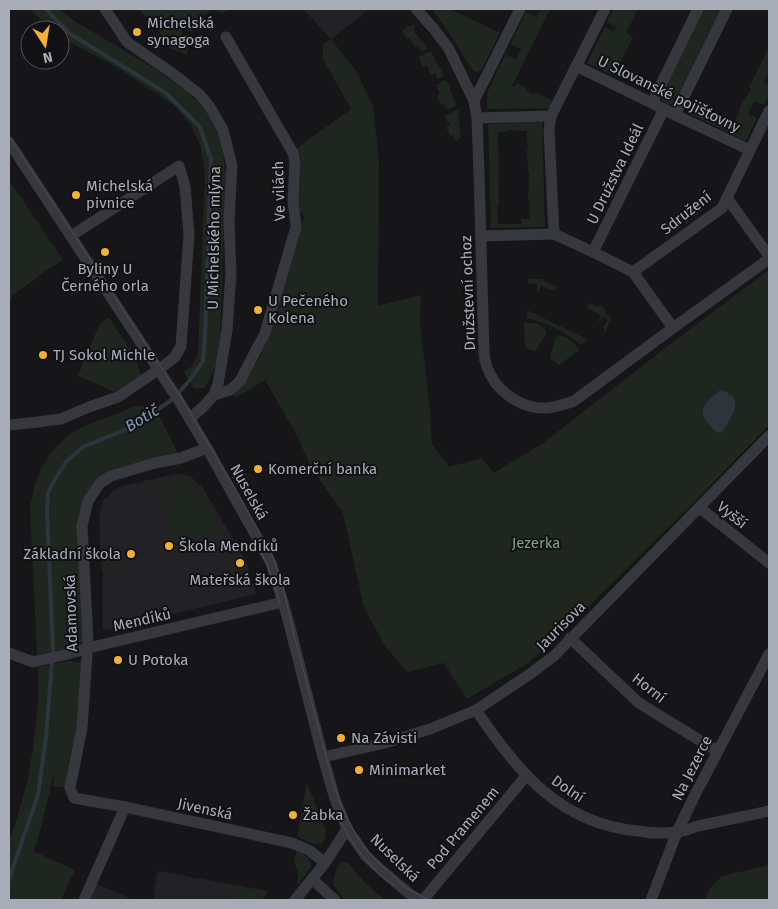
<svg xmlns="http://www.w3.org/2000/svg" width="778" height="909" font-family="'Fira Sans',sans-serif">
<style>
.built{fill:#222225}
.green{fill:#1e261f;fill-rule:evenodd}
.water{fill:#2c353c}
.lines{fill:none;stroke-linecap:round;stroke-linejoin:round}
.stream{stroke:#2c353c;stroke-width:4}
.minor{stroke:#37383d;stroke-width:11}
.tram{stroke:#4a4c52;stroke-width:1}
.poi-dot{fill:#f2b134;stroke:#111113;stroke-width:2}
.labels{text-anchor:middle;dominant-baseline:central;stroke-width:4;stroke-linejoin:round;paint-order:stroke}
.poi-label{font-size:15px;fill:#a8adb8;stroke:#111113;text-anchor:start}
.street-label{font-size:15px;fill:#a8adb8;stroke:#111113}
.park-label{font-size:15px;fill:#7fa381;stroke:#111113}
.water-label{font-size:16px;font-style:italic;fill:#7f9bb3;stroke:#111113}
</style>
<rect width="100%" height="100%" fill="#161618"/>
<g class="built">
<path d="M303 9H367L361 16 331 39Z"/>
<path d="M174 474H183L191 477 203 488 246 561 256 594 106 630 103 628 102 579 103 576 101 567 99 516 103 500 109 497V495L112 492 119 487Z"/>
<path d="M158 871 234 885 231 900H155L154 889Z"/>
<path d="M92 882 134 900H84Z"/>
</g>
<g class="green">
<path d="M29 9H60L73 20 155 69 185 90 205 110 217 130 222 146 226 174 220 340C218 362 216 370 204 388H194L184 372 192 366 198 353 205 175 201 147 191 125 174 105 115 66 63 39 60 36V30H53Z"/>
<path d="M139 9H230L222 13 212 10 181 31 188 49 187 55 166 46 159 31Z"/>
<path d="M432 9H450L500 33 482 70 477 72 472 70 454 40Z"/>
<path d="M540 9H550L512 86 515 87 517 83 526 88 525 90 534 95 536 92 553 101 550 108 487 109V93L526 12 536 17ZM511 44 521 49 516 59 506 55Z"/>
<path d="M614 9H638L626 33 633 37 614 76 587 63 605 27 614 32 616 27 607 22Z"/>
<path d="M703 9H721L675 102C671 106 666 105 662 101L661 96Z"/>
<path d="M412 25H414L415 33 427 47V49L421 51 418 46 414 47 410 38 406 39 402 30Z"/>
<path d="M331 39 356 71 373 106 379 162 378 306 421 295 420 324 430 411 432 444 449 467 482 458 494 473 543 443 677 339 769 270V425L697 499 554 641 528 663 467 699 444 663 408 672 387 649 364 608 343 513 312 469 295 432 265 380 235 398 231 394 242 385 259 359 274 326 288 269 297 234 304 217 298 208 301 159 296 149 351 109 323 59V44Z"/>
<path d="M769 48V72L763 82 769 85V94L764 105 755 101 748 114 757 118 746 141 690 114 694 107H696L729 123 734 124 737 117 736 115 738 114 740 111 739 109 746 96H747L751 88 749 87Z"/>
<path d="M429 52H431L444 75 443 76 438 79 435 73 431 75 427 65 423 67 419 57Z"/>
<path d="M445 80 447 81 456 105 455 106 447 110 444 104 441 106 437 96 440 94 436 85Z"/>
<path d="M456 110 458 111 461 138 456 141 454 135 450 136 446 127 450 125 445 116Z"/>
<path d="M542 122 545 227 491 228 488 124ZM508 130 527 131V142L528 143V149H527L528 171 529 172 528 201H530L529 219H521V224H498L497 206H499C498 181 499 156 498 132L508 131Z"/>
<path d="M9 180 63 260 44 272 12 296 9 303Z"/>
<path d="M528 278H530V279H541L556 286 557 285 558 286 556 290 554 289 553 291 542 286 537 293V284L528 283Z"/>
<path d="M589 303 598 307 599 305 605 309 604 310 612 320 608 323 609 326 606 329V332L603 327 608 320 604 317 597 323 601 315 587 308Z"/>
<path d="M527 310 588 340 582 344H580C565 332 546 322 527 318Z"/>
<path d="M107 318H109L134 355 141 375 115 392 78 376 99 325Z"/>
<path d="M524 323H537L546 330V335L535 351 525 348Z"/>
<path d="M558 336C568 335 574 343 579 350L559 365 556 363V362L550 359 555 338Z"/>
<path d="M151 405 161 419 178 454 100 483 82 526 88 640 69 648 37 655 30 508 34 487 42 467 55 448 70 434 84 426 124 411 135 406Z"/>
<path d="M175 476 184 477 192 483 222 532 173 544 157 480Z"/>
<path d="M69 661 87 663 70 788 53 786 54 773 39 836 33 851 75 870 61 900H9V841L16 821 27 783 33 748 38 703V667Z"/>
<path d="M307 783 326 831C326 853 308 842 297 836Z"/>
<path d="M297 850C305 854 310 858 311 867L297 886 298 873 294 861Z"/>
<path d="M346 862 350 865 364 882 385 900H346L344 899 333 884C334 876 335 869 341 863Z"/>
<path d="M769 865V900H705L710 888 722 876Z"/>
<path d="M234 885 268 891 263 900H231Z"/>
</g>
<path class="water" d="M721 390C739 396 738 405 730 419 727 424 725 429 721 433 715 432 712 428 708 423 695 408 708 402 719 391Z"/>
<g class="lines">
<path class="stream" d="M9 879 38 795 46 737 53 650 47 511 48 493 55 479 66 462 83 447 134 426 173 399 189 381 203 361 205 337 211 159 200 127 166 93 69 33 46 9"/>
<g class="minor">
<path d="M105 9 127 42 172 73 199 94 210 107 223 130 232 165 229 221 231 273 227 330 218 384 214 395 202 408 190 418"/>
<path d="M416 9 434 29 449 49 474 101 477 118 479 174 484 352C484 357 485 362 487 367 495 390 519 408 544 408 555 408 565 404 574 401L673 328 769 259"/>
<path d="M576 66 652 103 675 115 750 150"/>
<path d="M474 101 520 9"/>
<path d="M652 103 698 9"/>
<path d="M675 115 727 9"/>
<path d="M477 118 551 116"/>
<path d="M9 142 179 401 207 448 271 563 287 616 323 757 335 799 347 829 366 856 381 870 411 895 420 900"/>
<path d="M727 198 769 256"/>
<path d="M554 234 549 130 551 116 605 9"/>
<path d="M481 236 554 234 593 252 633 272 673 328"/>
<path d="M593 252 664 109"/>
<path d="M633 272 722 208 769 111"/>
<path d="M214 395 230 390 240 381 265 333 296 227 293 200 295 162 293 153 226 37"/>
<path d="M9 425 30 423 61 419 89 407 118 397 161 368 175 357 181 346 189 235 185 186 179 166 71 236"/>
<path d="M207 448 181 458 155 463 111 476 100 483 88 501 82 526 88 640 82 728 70 788 74 798 125 807 292 843 309 850 325 863"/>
<path d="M700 508 769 563"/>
<path d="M570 638 639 703 717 751"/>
<path d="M9 653 33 662 68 654 88 648 283 602"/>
<path d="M476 710C517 771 560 824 638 831 650 833 664 834 676 832 684 832 691 828 698 826 722 821 746 816 769 811"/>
<path d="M323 757 385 743 430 729 476 710 530 674 554 656 769 436"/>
<path d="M312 879 335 900"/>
<path d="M84 900 125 807"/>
<path d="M295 900 325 863 347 829"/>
<path d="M423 900 526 776"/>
<path d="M651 900 677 832 696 793 769 654"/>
</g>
<g class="tram">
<path d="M9 136 182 399 241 499 272 555 282 582 294 635 331 775 341 806 354 831 364 847 379 863 405 887 429 900"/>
<path d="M256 544 267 564 280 602"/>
<path d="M342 823C354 849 371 869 394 886"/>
</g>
</g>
<g class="poi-dot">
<circle cx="137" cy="32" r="5"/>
<circle cx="76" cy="195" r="5"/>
<circle cx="105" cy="252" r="5"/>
<circle cx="258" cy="310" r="5"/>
<circle cx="43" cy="355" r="5"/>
<circle cx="258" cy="469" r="5"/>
<circle cx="169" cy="546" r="5"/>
<circle cx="131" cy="554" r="5"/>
<circle cx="240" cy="563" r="5"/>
<circle cx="118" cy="660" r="5"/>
<circle cx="341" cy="738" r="5"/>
<circle cx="359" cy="770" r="5"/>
<circle cx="293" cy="815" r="5"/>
</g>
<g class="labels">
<g class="poi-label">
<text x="147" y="23">Michelská<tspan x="147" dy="17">synagoga</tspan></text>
<text x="86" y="186">Michelská<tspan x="86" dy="17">pivnice</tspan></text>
<text x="105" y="269" text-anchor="middle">Byliny U<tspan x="105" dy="17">Černého orla</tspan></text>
<text x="268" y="301">U Pečeného<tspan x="268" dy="17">Kolena</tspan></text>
<text x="53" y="355">TJ Sokol Michle</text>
<text x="268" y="469">Komerční banka</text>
<text x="179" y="546">Škola Mendíků</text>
<text x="121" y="554" text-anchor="end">Základní škola</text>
<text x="240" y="580" text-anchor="middle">Mateřská škola</text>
<text x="128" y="660">U Potoka</text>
<text x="351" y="738">Na Závisti</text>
<text x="369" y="770">Minimarket</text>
<text x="303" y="815">Žabka</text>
</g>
<g class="street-label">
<text transform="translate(669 94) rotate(26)">U Slovanské pojišťovny</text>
<text transform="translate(615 174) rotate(-64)">U Družstva Ideál</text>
<text transform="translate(279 191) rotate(-92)">Ve vilách</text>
<text transform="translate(686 213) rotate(-38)">Sdružení</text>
<text transform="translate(214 238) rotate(-89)">U Michelského mlýna</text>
<text transform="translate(468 293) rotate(-92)">Družstevní ochoz</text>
<text transform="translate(249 492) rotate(61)">Nuselská</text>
<text transform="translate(732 515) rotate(38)">Vyšší</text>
<text transform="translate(71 613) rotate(-92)">Adamovská</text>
<text transform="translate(142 620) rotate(-13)">Mendíků</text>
<text transform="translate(561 626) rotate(-45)">Jaurisova</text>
<text transform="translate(649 688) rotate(38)">Horní</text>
<text transform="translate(692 768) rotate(-63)">Na Jezerce</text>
<text transform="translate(568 789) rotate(34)">Dolní</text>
<text transform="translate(205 809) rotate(12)">Jivenská</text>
<text transform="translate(463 828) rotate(-50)">Pod Pramenem</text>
<text transform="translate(395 858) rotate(44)">Nuselská</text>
</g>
<g class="park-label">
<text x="536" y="543">Jezerka</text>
</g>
<g class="water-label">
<text transform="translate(142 418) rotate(-31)">Botič</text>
</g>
</g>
<rect width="778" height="909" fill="none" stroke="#a8adb8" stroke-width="20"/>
<g transform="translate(45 45) rotate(168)"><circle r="24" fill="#111113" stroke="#4d4f55"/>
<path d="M0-4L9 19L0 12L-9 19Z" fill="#f2b134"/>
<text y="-8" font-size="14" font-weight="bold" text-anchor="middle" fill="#a8adb8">N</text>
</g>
</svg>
